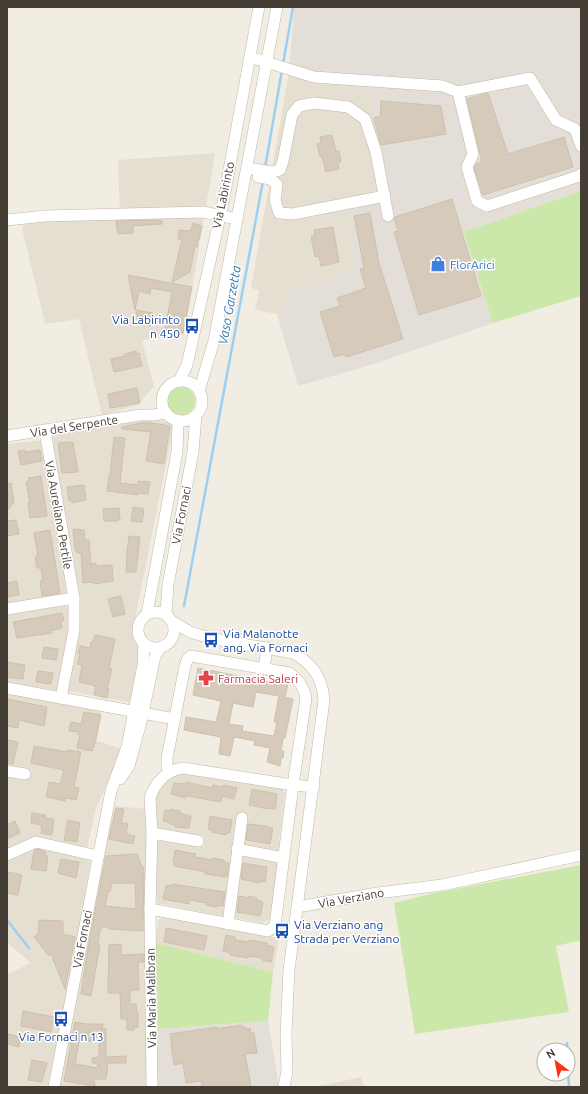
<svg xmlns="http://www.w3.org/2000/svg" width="588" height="1094" font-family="Ubuntu,sans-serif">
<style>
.residential{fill:#e5dfd1}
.industrial{fill:#e3ded8}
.green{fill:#cce7aa}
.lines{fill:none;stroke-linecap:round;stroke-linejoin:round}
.stream{stroke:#9dcff0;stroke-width:2.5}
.building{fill:#d6cbbb;stroke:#cec0ab;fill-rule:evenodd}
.minor-casing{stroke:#c0b7a8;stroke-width:12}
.minor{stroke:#fff;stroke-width:11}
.labels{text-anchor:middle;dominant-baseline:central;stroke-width:3;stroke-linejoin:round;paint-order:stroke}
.street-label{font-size:12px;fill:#433d33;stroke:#fff}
.shop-label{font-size:12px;fill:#366cbe;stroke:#fff;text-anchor:start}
.transit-label{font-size:12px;fill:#164399;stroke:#fff;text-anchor:start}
.health-label{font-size:12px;fill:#be3a42;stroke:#fff;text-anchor:start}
.water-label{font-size:13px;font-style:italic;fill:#2d78ae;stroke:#fff}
</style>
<rect width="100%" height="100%" fill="#f1ede3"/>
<g class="residential">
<path d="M289 73 370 82 381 201 345 209 357 270 296 291 277 314 255 310 259 290 251 288Z"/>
<path d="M215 153 184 335 142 340 154 386 138 405 102 415 79 319 45 324 22 228 25 223 120 218 118 160Z"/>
<path d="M153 418 174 425 135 619 140 660 133 703 68 691 75 655 79 592 50 436Z"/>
<path d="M43 440 68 594 7 605V444Z"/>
<path d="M70 605 72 619 58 691 7 682V615Z"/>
<path d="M7 694 101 711 97 741 123 749 96 808 87 848 39 838 7 852V776L27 779 30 772 7 767Z"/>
<path d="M188 772 282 789 285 793 278 852 241 846 226 917 157 903V840L204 847V836L156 830 154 799 161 786 174 775Z"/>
<path d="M115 806 147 809 150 1087H59L83 967 101 862Z"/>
<path d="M35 846 90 861 78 950 47 1087H7V974L31 963 8 943 7 935V858Z"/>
<path d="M242 853 279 860 271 919 262 923 231 917Z"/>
<path d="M164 917 279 938 273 972 156 943 158 920Z"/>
<path d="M361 1077 364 1087H315Z"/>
</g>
<g class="industrial">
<path d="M294 7H581V191L464 232 493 323 374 364 298 386 277 314 296 291 357 270 345 209 381 201 370 82 289 73Z"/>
<path d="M268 1021 279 1087H158V1029Z"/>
</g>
<g class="green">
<path d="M581 191V296L493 323 464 232Z"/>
<circle cx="181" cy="401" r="14"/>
<path d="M581 865V940L556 946 569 1012 415 1034 394 903 434 893Z"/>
<path d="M156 943 273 972 268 1021 158 1029Z"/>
</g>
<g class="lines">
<g class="stream">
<path d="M283 64 293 7"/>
<path d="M265 168 282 70"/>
<path d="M184 606 263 181"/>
<path d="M7 920 29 948"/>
<path d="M567 1043V1050"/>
<path d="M568 1066 569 1087"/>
</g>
</g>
<g class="building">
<path d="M488 93 508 154 564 137 573 167 483 195 474 168 476 164 482 162 467 99Z"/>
<path d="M381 101 441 106 446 134 381 145 374 118 380 117Z"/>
<path d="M332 135 336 151H339L341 162 338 163 339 169 326 172 322 156 320 157 317 144 321 143 320 137Z"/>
<path d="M452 199 481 296 419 315 394 232 398 231 394 219 395 217Z"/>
<path d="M370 213 379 263 403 339 346 357 345 354 334 357 320 312 340 306 337 298 366 288 360 269 364 268 354 216Z"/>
<path d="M162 220V224L133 226V233L118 234 116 221Z"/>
<path d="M193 223 202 226 199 240 198 239 197 247 195 246 190 272 172 282 182 239H178L179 230 188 231 189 230H191Z"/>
<path d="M333 227 339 262 321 266 319 256 315 257 311 236H315L314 230Z"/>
<path d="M128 275 192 287 183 333 165 329 172 292 151 288 150 294 139 291 135 310Z"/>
<path d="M136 310 153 313 150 326 138 324Z"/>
<path d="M136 351V354L139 353 142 366 114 372 111 359 125 356V354Z"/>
<path d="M137 388 140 403 110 408 108 394Z"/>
<path d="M146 422 170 426 164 464 146 461 151 432 122 429V427Z"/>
<path d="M114 437 125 438 120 483 138 485V481L150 482 148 494 138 493V495L107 491 109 475H110Z"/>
<path d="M67 442V443L73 442 78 472 62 473 58 443Z"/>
<path d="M25 450V452L40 450 42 461 21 465 18 451Z"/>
<path d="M41 476 47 516 30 518 28 503H30L26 482 29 481 28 478Z"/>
<path d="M11 483 14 502 7 511V484Z"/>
<path d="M84 485 86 500 72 503V500L69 501 67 487Z"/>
<path d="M133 507 144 509 142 522 131 521Z"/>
<path d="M119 508 120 520 118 519V521H104L103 509Z"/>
<path d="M16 520 19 534 7 536V521Z"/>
<path d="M73 529 84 530 85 540H89L91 566V564L96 563V566L112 565 113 581 94 584V582L83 583 81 553H77L76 550H75Z"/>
<path d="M50 530 60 593 42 596 40 581H43L41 568H37L35 556H38L34 533Z"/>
<path d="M129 536 140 537 136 572H126L127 552Z"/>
<path d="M17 581 19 595 7 597V583Z"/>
<path d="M121 596 125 614 113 617 108 599Z"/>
<path d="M62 613 64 620 61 621 62 628 51 631 52 633 17 638 13 622Z"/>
<path d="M95 635 115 639 109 668 112 669 107 689H109L107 698 94 695 96 686 79 682 82 665 77 664 80 654 78 653 80 646 90 648 91 642H93Z"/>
<path d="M44 647 58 649 56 660 42 658Z"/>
<path d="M7 662 25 665 23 679 7 677Z"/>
<path d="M198 668 269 682V680L288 684 285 697 293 699 285 738H283L281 751H284L283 758H281L280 766 267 762 270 748 254 745 255 741 234 737 230 756 219 754 221 737 184 730 186 717 216 722 221 701 193 695ZM256 692 279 696 274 722H277L274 736 242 731 243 726 229 724 233 703 253 707Z"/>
<path d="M38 671 53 673 51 684 36 682Z"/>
<path d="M7 699 47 707 44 726 19 720 18 728 7 726Z"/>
<path d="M84 712 101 715 94 747H93L92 751 77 748 80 735 78 734V732L69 731 71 722 81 724Z"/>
<path d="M7 740 18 742 13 764 7 763Z"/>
<path d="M34 746 67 752V750L81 752 74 787 79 788 76 800 66 798 65 801 46 797 49 782 60 784 64 770 31 763Z"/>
<path d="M186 782 212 788 213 785 223 787 224 785 237 788 234 799 222 796 221 802 194 797 186 796 185 798 171 794 174 783 186 784Z"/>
<path d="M252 789 277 794 275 809 268 808V809L249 805Z"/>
<path d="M116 808 124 809 121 823 128 824 126 834 135 836 133 844 109 839Z"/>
<path d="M170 809 180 811 179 813 191 816 189 828 175 827V825L170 824V823L163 821 165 810 170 811Z"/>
<path d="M32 813 46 815 45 818 54 819 52 835 41 833 42 827H41V825L31 823Z"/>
<path d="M210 816 232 820 230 833H226V835L212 832V830L208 829Z"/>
<path d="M68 820 80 823 77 842 64 840Z"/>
<path d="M15 821 20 833 7 839V825Z"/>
<path d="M248 824 267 826 266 827 273 828 270 844 246 840Z"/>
<path d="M37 849 46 852 45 856H48L46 871 31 869 34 851Z"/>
<path d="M175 850 196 854 195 857 212 860V858L224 860V862L229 863 227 877 205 874V872L174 866 175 862H173Z"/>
<path d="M137 854 142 867H144L143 931 109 929V927H103V928H100L98 945H100L91 996 81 994 87 953 106 856ZM112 883H135L136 909 105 906 108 891 110 892Z"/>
<path d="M61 859 79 862 76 878 58 873Z"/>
<path d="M243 863 267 867 265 882 260 881 259 883 241 879Z"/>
<path d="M9 872 22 875 18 895 7 893V873L9 874Z"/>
<path d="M172 884 225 892 223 906 218 905 217 907 206 905V903L189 900V904L163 899 166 885 172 886Z"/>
<path d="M239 896 249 898V896L257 898V900L263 902 260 916 237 912Z"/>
<path d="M39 920 63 921V934L75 937 65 989 51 954 49 956 34 937 38 934Z"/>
<path d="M166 928 207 936 204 950 164 942Z"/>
<path d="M226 935 235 937V940L249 942V940L267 943V945L274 947 271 962 262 960V958L248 956V958L230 955 231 953 223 951Z"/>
<path d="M121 944V955L144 954V962H138L139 990H130V1004H136L137 1012H138V1027H134V1030H127V1019H121L120 993H108L109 945Z"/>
<path d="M23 1011 54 1017 51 1032 21 1026Z"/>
<path d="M75 1022 85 1024H103L102 1029H106V1057L126 1056V1063H108L107 1074 106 1073V1079H94L95 1087H88V1085L64 1081ZM99 1040V1057L92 1058V1063H98L97 1068 75 1064 79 1042Z"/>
<path d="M241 1025V1027L244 1026 245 1029 250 1028 251 1033H254L257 1053 245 1054 251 1087H202L201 1081 186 1083 183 1063 174 1065 170 1034 217 1027V1029Z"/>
<path d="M7 1034 21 1037 19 1047 7 1044Z"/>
<path d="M32 1060 47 1063 42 1082 28 1080Z"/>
</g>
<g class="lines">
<g class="minor-casing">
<g id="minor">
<path d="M250 57 314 77 443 86 458 92 530 78 556 120 575 129 581 146"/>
<path d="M458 92 473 154 467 167 477 201 487 206 579 176 581 174"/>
<path d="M247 168 272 172 280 170 283 161 292 115 299 106 314 103 348 107 365 119 376 152 388 216"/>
<path d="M258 177 271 179 277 185 275 200 279 213 293 214 385 196"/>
<path d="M7 220 45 216 203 212 237 219"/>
<path d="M179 381 187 365 223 203 259 7"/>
<circle cx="182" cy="401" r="20"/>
<path d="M199 391 214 341 277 7"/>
<path d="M45 431 74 598"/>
<path d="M7 436 140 415H153L166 413"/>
<path d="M7 609 74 598V630L61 698"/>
<circle cx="156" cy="630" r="18"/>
<path d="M147 614 177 452 178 420"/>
<path d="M166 614 168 585 193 452 196 415"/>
<path d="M173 622 190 632 210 638 293 653C313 664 322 677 324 700L289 970 286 1034 287 1071 284 1087"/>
<path d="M264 668 267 648"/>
<path d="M7 688 175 719"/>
<path d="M7 771 25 774"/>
<path d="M120 779 129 766 141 722 155 656 161 647"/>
<path d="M152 833 198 841"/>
<path d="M237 849 284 858"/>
<path d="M7 855 36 842 98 856"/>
<path d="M297 907 378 893 442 885 581 855"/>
<path d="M150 909 268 931 275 926 293 785 306 698C303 686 300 681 289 673L191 656 187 660 185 666 167 758V767L169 772"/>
<path d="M228 924 242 818"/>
<path d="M54 1087 111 791 127 747 143 665 144 643"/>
<path d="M152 1087 150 909 152 833 150 798C155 782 167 770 183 768L293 785 314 787"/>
</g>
</g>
<use href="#minor" class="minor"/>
</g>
<defs>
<g id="shop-bare" transform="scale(1.2)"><path d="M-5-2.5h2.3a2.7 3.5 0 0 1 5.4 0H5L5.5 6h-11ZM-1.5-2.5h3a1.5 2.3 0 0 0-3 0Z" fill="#3f7fe0" stroke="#fff" stroke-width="2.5" paint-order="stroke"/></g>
<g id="bus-bare" transform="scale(1.2)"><path d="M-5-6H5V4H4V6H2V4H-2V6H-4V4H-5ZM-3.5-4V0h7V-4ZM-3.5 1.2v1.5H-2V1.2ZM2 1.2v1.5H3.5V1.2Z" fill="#1a4fb4" stroke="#fff" stroke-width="2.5" paint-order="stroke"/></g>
<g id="pharmacy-bare" transform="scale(1.2)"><path d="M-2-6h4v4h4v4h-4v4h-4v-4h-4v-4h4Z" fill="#e0444e" stroke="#fff" stroke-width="2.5" paint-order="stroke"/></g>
</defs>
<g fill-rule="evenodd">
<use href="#shop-bare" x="438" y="264"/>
<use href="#bus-bare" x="192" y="326"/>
<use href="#bus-bare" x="211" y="640"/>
<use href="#pharmacy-bare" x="206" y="678"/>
<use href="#bus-bare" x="282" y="931"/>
<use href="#bus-bare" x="61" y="1019"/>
</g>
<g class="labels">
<g class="street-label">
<text transform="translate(223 195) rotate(-78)">Via Labirinto</text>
<text transform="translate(74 426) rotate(-9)">Via del Serpente</text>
<text transform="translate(59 515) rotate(80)">Via Aureliano Pertile</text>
<text transform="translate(181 515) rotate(-79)">Via Fornaci</text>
<text transform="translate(351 898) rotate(-10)">Via Verziano</text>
<text transform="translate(82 939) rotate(-79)">Via Fornaci</text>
<text transform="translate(151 998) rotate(-91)">Via Maria Malibran</text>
</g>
<g class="shop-label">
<text x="450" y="264">FlorArici</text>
</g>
<g class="transit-label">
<text x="180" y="319" text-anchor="end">Via Labirinto<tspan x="180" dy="14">n 450</tspan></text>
<text x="223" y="633">Via Malanotte<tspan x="223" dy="14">ang. Via Fornaci</tspan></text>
<text x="294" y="924">Via Verziano ang<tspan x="294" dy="14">Strada per Verziano</tspan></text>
<text x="61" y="1036" text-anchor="middle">Via Fornaci n 13</text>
</g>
<g class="health-label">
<text x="218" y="678">Farmacia Saleri</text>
</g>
<g class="water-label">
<text transform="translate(229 305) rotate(-80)">Vaso Garzetta</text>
</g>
</g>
<rect width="588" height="1094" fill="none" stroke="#433d33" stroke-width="16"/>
<g transform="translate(556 1062) rotate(328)"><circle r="19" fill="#ffffff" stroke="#b4b1ad"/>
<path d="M0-3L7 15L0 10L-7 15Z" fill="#fb3210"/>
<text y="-6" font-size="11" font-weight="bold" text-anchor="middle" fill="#433d33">N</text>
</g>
</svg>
